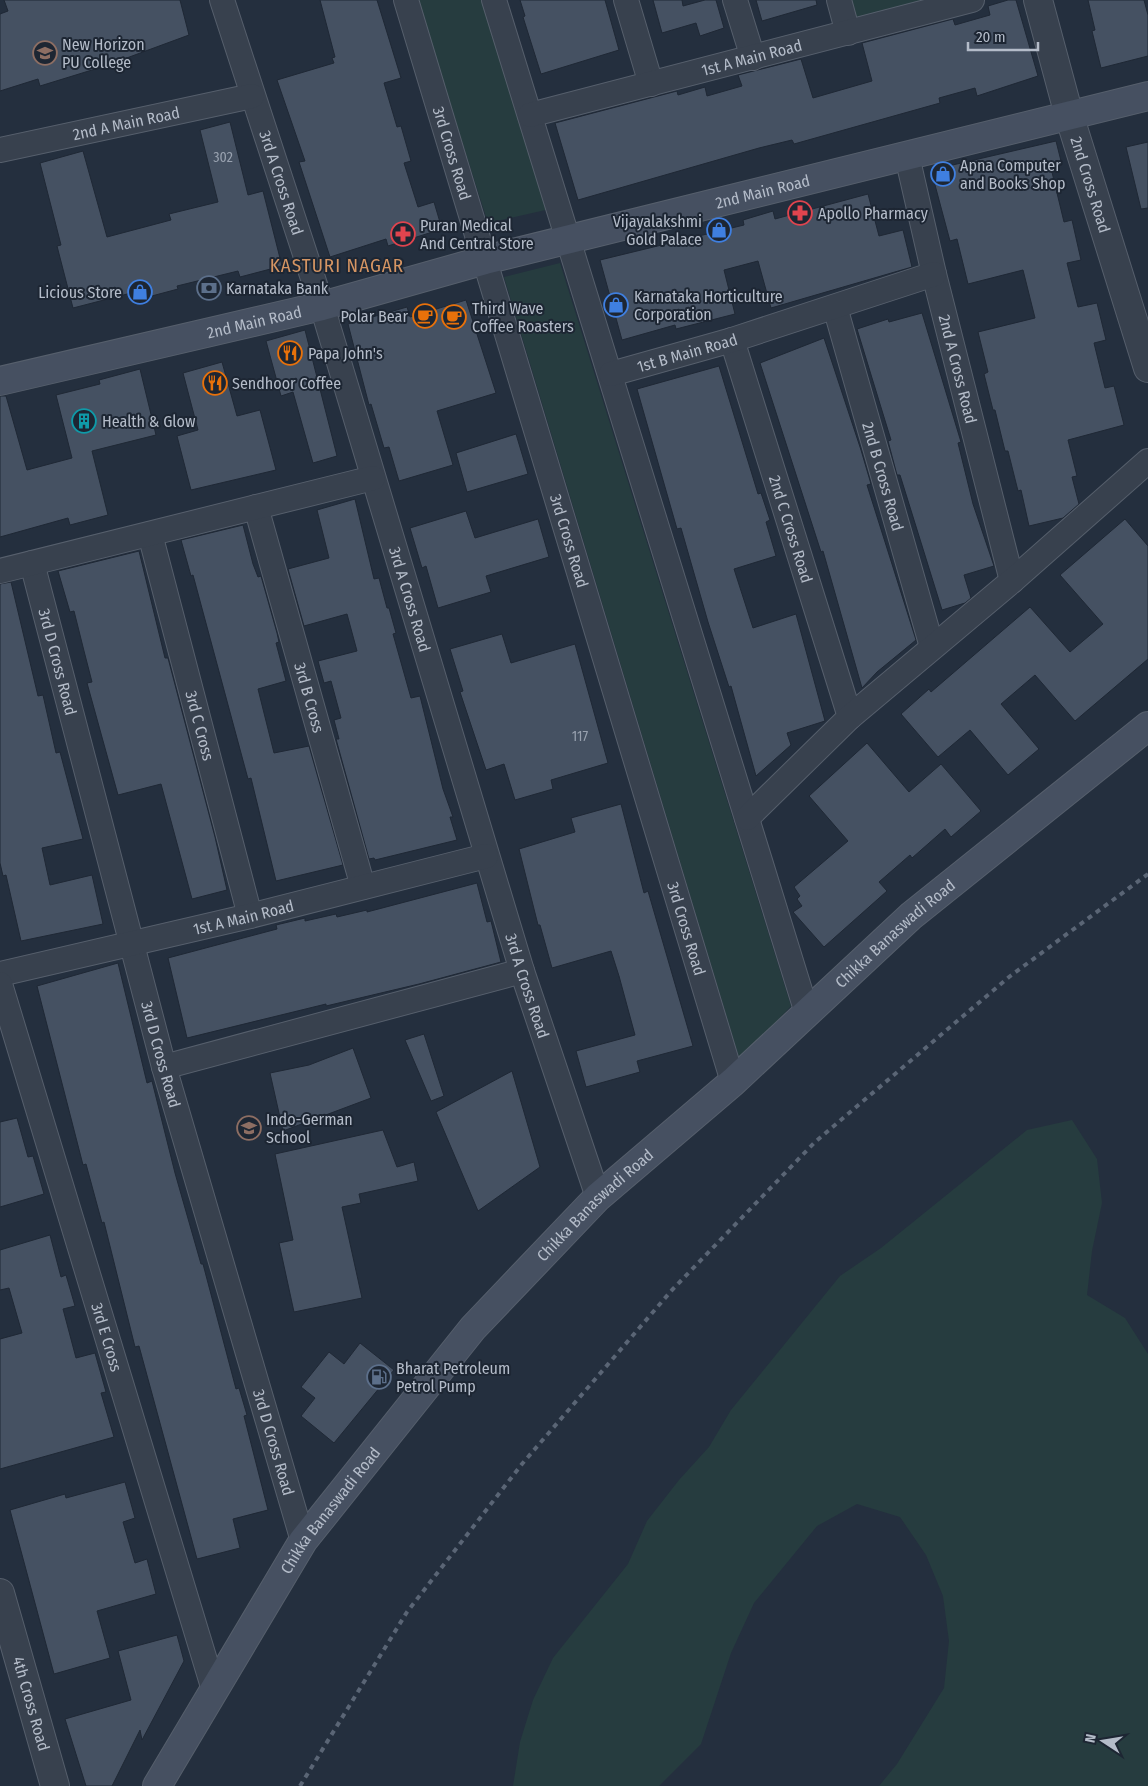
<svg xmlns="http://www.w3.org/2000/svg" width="1148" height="1786" font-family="'Fira Sans Condensed',sans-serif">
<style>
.green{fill:#263c3f}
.building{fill:#455162;stroke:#1f2835}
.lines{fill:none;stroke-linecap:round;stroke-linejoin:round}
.minor-casing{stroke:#565f6c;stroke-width:26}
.tertiary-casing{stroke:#565f6c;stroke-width:30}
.secondary-casing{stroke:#565f6c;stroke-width:30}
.minor{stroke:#38414e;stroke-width:24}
.tertiary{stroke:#38414e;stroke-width:28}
.secondary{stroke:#465061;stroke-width:28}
.rail{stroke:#5a6575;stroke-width:4;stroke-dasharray:5 5;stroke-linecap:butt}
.labels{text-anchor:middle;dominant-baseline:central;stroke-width:4;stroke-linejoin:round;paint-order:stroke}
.number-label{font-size:14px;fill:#98a1af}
.poi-label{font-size:16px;fill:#b4bcc9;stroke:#1d2633;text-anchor:start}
.street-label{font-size:16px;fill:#b4bcc9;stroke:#1d2633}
.quarter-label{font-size:19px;letter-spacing:1px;fill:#d59563;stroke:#1d2633}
</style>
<rect width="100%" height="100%" fill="#242f3e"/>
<g class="green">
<path d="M417 0H484L550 209 488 223Z"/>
<path d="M849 0H944L856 25Z"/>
<path d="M560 263 791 1006 740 1061 504 277Z"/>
<path d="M1072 1120 1097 1159 1102 1203 1092 1251 1087 1295 1125 1318 1148 1354V1786H879L897 1764 944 1688 949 1641 943 1596 926 1555 900 1517 857 1504 817 1526 754 1603 731 1653 701 1744 659 1786H513L520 1742 533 1700 553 1658 628 1564 647 1521 679 1480 709 1447 731 1410 840 1276 881 1248 1027 1130Z"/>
</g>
<g class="building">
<path d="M4 0H180L189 35 105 66 40 86 38 79 0 91V14L8 11Z"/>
<path d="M320 0H377L401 78 384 83 397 127 401 126 411 161 404 163 418 207 434 202 442 229 388 246 386 239 330 257 299 162 305 161 277 80 334 63 332 58 335 57Z"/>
<path d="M520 0H605L619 50 541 74 523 17 525 16Z"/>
<path d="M653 0H682L683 6 705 0H716L724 28 700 36 696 23 662 33Z"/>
<path d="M756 0H816L817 5 762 21Z"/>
<path d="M1008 0H1016L1038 76 977 96 975 88 939 98 940 103 794 144 792 140 759 148 578 200 555 123 677 91 678 95 705 87 707 96 742 86 738 75 801 59 813 98 872 81 862 43 953 19 955 25 990 15 988 6Z"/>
<path d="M1088 0H1144L1148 15V56L1101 68 1092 31 1095 30Z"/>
<path d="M230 122 248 195 263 191 282 266 240 277 238 271 177 286 178 289 133 301 131 293 73 308 57 246 61 245 40 163 83 151 107 237 171 220 169 214 218 202 200 130Z"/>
<path d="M1056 141 1062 165 1051 168 1064 222 1072 220 1081 260 1067 263 1078 307 1097 303 1106 340 1094 343 1105 388 1114 386 1124 425 1068 440 1077 476 1072 477 1079 504 1063 518 1029 526 1021 490 1018 491 1008 451H1005L995 410H993L984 374 988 372 978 332 1035 318 1023 270 968 284 957 239 950 241 931 170Z"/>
<path d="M1148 142V208L1141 209 1126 147Z"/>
<path d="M868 194 879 236 903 230 912 267 771 308 758 261 724 270 735 314 676 329 675 325 622 340 600 260 744 225 743 220 773 211 775 219Z"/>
<path d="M466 300 496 393 437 411 453 465 399 481 389 447 384 448 371 404 369 405 348 324 407 307 410 317Z"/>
<path d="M922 313 961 442 958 443 973 504 994 566 964 575 971 598 965 603 942 610 900 475H897L888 441 891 440 857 329 888 319 889 322Z"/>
<path d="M305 330 337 456 313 463 293 392 281 396 266 341Z"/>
<path d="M824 338 861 450 871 484 867 485 916 640 877 672 862 688 823 551 821 552 760 363Z"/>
<path d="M222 362 237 416 260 410 276 470 191 490 177 436 198 430 183 373Z"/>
<path d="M719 366 758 494 761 493 770 520 766 522 776 556 734 569 753 628 796 614 825 721 787 733 791 745 756 776 731 686 729 687 708 622 681 528 677 529 637 389Z"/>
<path d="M140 369 156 435 92 451 108 515 70 525 68 518 0 537V396H6L27 470 72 458 56 395 100 384 99 380Z"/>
<path d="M516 434 528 474 467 492 456 453Z"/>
<path d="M355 499 374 579 379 578 387 608H389L396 633 393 634 411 698 420 696 443 789 453 817H450L457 840 375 860 374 858 369 859 336 739H339L334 720 341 718 331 681 324 683 318 661 357 651 347 614 304 626 288 569 329 558 317 510Z"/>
<path d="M466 511 475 538 538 519 549 557 486 576 491 592 438 608 426 566 422 568 410 528Z"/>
<path d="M1125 519 1148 546V659L1075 721 1035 675 1001 704 1039 749 1008 775 970 730 938 757 901 714 929 689 931 692 1030 607 1070 652 1103 624 1060 575Z"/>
<path d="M243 525 253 564 258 577 261 576 277 633 279 642 276 643 286 681 258 689 274 753 309 746 343 865 276 881 251 778 248 779 193 575 191 576 181 540Z"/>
<path d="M139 551 165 658H168L215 837 227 890 192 899 161 784 118 795 87 683 92 682 84 651 74 611 70 612 58 571Z"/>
<path d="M11 582 38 696 43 695 56 753 60 752 83 839 42 848 50 885 92 875 103 924 21 941 6 875 3 876 0 863V584Z"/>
<path d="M502 634 511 663 575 644 608 763 551 780 553 789 515 800 504 764 486 770 460 692 463 691 450 649Z"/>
<path d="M867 743 909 792 941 764 981 811 951 837 945 829 912 858 910 855 879 882 887 891 824 947 793 912 802 906 797 899 800 896 794 887 848 841 809 796Z"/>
<path d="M621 804 644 893 648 891 693 1046 637 1061 640 1072 586 1087 576 1051 635 1035 619 976 611 951 552 968 540 925H538L519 849 575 832 571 818Z"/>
<path d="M477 883 487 922 491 921 501 962 419 984 326 1006V1004L187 1038 168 958 277 929 276 925 305 918V921L336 914 337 917 367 910V912Z"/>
<path d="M118 963 147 1083 152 1081 175 1173 201 1264H203L236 1389 239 1388 247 1415 244 1416 268 1510 233 1519 240 1548 197 1559 139 1346 135 1347 104 1222 102 1223 86 1164 83 1165 37 986Z"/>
<path d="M424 1034 444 1096 431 1101 405 1040Z"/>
<path d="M353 1048 371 1098 283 1131 270 1073 309 1065Z"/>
<path d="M512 1071 540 1167 478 1211 436 1112Z"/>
<path d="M17 1118 28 1157 33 1156 44 1194 0 1207V1122Z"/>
<path d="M383 1130 397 1167 414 1162 418 1181 359 1194 361 1203 342 1207 362 1298 294 1312 279 1243 293 1240 275 1154Z"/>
<path d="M50 1235 61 1277 66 1275 75 1306 63 1309 76 1358 95 1353 106 1392 101 1393 114 1437 0 1469V1339L22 1333 9 1288 0 1290V1250Z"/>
<path d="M360 1343 394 1370 334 1443 301 1416 315 1398 301 1387 329 1352 344 1364Z"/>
<path d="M125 1482 135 1518 123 1522 135 1563 147 1559 156 1594 97 1611 110 1658 54 1674 10 1510 65 1494 66 1498Z"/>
<path d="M177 1635 184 1661 142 1740 140 1730 112 1786H86L65 1719 131 1700 118 1651Z"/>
</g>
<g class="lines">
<g class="minor-casing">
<g id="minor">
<path id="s1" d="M222 0 322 306 522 971 598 1197"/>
<path id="s2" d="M406 0 733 1082"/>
<path d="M494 0 807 1013"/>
<path d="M626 0 651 84"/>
<path d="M735 0 753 58"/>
<path d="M839 0 848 33"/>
<path id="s3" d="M530 115 972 0"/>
<path id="s4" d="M0 150 252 96"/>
<path id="s5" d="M907 156 934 274 1012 581"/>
<path id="s6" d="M835 307 932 647"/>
<path id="s7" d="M732 340 850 717"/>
<path id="s8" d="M611 374 732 340 934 274"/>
<path id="s9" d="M256 507 363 887"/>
<path id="s10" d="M150 534 250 916"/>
<path id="s11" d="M32 563 164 1067 303 1541"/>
<path d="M0 571 373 478"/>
<path d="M747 818 850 717 1012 581 1148 461"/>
<path id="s12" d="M0 974 250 916 486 856"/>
<path id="s13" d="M0 984 214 1690"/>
<path d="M164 1067 522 971"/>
</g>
</g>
<g class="tertiary-casing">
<g id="tertiary">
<path id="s14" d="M1038 0 1069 115 1148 368"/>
<path id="s15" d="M0 1593 55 1786"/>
</g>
</g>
<g class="secondary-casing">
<g id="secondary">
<path id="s16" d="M0 381 322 306 485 260 1148 96"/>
<path id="s17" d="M157 1786 303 1541 473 1328 598 1197 733 1082 911 916 1148 726"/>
</g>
</g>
<use href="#minor" class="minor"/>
<use href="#tertiary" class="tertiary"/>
<use href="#secondary" class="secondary"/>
<path class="rail" d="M300 1786 407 1612 522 1464 672 1290 815 1142 1009 977 1148 874"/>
</g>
<defs>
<g id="university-ring" transform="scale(1.25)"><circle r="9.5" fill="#1d2633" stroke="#8d6e63" stroke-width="1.5"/><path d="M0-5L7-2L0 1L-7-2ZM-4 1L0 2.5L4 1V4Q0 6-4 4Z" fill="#8d6e63"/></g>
<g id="shop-ring" transform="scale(1.25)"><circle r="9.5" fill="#1d2633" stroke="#3f7fe0" stroke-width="1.5"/><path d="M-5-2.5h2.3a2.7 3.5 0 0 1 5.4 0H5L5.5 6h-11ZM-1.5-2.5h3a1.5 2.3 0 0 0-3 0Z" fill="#3f7fe0"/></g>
<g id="pharmacy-ring" transform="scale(1.25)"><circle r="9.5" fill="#1d2633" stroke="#e0444e" stroke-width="1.5"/><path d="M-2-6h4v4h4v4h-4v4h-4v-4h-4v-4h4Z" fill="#e0444e"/></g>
<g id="bank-ring" transform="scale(1.25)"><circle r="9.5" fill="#1d2633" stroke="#5c6f8a" stroke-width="1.5"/><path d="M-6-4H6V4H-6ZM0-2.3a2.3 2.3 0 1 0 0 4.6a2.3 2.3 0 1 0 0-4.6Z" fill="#5c6f8a"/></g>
<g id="cafe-ring" transform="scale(1.25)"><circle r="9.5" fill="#1d2633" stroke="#e8710a" stroke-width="1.5"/><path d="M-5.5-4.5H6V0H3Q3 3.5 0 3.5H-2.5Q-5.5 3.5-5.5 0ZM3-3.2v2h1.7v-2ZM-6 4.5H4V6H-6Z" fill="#e8710a"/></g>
<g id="restaurant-ring" transform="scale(1.25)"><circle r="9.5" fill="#1d2633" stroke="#e8710a" stroke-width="1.5"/><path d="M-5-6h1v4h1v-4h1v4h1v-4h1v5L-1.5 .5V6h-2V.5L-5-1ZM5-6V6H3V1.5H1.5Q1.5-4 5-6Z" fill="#e8710a"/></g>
<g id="building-ring" transform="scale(1.25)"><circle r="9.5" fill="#1d2633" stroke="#0f9aa8" stroke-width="1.5"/><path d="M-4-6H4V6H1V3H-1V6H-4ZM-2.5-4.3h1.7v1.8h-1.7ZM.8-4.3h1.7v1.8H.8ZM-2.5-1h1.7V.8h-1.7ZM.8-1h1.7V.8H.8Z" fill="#0f9aa8"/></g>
<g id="school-ring" transform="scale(1.25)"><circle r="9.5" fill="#1d2633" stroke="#8d6e63" stroke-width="1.5"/><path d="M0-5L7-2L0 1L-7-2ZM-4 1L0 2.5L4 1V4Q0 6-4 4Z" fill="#8d6e63"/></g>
<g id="fuel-ring" transform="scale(1.25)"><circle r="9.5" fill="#1d2633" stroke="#5c6f8a" stroke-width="1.5"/><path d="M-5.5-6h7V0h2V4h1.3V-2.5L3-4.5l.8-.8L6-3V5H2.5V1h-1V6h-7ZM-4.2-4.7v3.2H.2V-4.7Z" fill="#5c6f8a"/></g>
</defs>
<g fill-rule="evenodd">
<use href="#university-ring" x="45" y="53"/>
<use href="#shop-ring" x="943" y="174"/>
<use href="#pharmacy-ring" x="800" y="213"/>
<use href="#shop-ring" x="719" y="230"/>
<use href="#pharmacy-ring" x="403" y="234"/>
<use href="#bank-ring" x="209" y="288"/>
<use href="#shop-ring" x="140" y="292"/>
<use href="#shop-ring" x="616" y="305"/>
<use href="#cafe-ring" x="425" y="316"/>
<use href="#cafe-ring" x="454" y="317"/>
<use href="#restaurant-ring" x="290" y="353"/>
<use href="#restaurant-ring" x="215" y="383"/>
<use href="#building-ring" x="84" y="421"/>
<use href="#school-ring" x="249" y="1128"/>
<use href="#fuel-ring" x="379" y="1377"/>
</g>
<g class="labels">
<g class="number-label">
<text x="223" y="157">302</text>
<text x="580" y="736">117</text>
</g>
<g class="poi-label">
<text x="62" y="44">New Horizon<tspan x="62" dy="18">PU College</tspan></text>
<text x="960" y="165">Apna Computer<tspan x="960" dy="18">and Books Shop</tspan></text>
<text x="818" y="213">Apollo Pharmacy</text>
<text x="702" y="221" text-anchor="end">Vijayalakshmi<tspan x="702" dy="18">Gold Palace</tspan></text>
<text x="420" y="225">Puran Medical<tspan x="420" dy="18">And Central Store</tspan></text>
<text x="226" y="288">Karnataka Bank</text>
<text x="122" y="292" text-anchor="end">Licious Store</text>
<text x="634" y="296">Karnataka Horticulture<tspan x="634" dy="18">Corporation</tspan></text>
<text x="472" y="308">Third Wave<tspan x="472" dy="18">Coffee Roasters</tspan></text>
<text x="408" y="316" text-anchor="end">Polar Bear</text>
<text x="308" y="353">Papa John's</text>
<text x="232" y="383">Sendhoor Coffee</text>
<text x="102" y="421">Health &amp; Glow</text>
<text x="266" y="1119">Indo-German<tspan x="266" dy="18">School</tspan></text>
<text x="396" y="1368">Bharat Petroleum<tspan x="396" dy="18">Petrol Pump</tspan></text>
</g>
<g class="street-label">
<text stroke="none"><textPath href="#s3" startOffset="229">1st A Main Road</textPath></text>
<text stroke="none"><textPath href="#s4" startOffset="129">2nd A Main Road</textPath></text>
<text stroke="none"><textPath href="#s2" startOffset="160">3rd Cross Road</textPath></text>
<text stroke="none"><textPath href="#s1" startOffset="192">3rd A Cross Road</textPath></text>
<text stroke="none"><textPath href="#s14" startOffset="192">2nd Cross Road</textPath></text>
<text stroke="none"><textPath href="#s16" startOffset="786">2nd Main Road</textPath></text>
<text stroke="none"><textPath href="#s16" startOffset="261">2nd Main Road</textPath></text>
<text stroke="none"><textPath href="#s8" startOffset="79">1st B Main Road</textPath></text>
<text stroke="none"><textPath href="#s5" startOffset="219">2nd A Cross Road</textPath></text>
<text stroke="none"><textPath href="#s6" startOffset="176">2nd B Cross Road</textPath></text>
<text stroke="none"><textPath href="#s7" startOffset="198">2nd C Cross Road</textPath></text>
<text stroke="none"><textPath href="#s2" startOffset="565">3rd Cross Road</textPath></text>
<text stroke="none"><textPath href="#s1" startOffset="628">3rd A Cross Road</textPath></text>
<text stroke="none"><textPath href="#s11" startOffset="102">3rd D Cross Road</textPath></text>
<text stroke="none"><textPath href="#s9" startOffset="198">3rd B Cross</textPath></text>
<text stroke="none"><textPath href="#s10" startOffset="198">3rd C Cross</textPath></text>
<text stroke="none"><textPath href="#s12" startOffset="250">1st A Main Road</textPath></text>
<text stroke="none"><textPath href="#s2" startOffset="970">3rd Cross Road</textPath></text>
<text stroke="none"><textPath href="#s17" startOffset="1136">Chikka Banaswadi Road</textPath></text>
<text stroke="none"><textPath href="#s1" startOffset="1032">3rd A Cross Road</textPath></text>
<text stroke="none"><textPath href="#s11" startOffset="508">3rd D Cross Road</textPath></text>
<text stroke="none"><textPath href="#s17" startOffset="731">Chikka Banaswadi Road</textPath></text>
<text stroke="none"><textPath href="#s13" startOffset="369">3rd E Cross</textPath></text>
<text stroke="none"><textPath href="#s11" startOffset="912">3rd D Cross Road</textPath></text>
<text stroke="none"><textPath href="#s17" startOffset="326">Chikka Banaswadi Road</textPath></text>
<text stroke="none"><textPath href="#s15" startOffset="115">4th Cross Road</textPath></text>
</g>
<g class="quarter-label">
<text x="337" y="265">KASTURI NAGAR</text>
</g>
</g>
<g transform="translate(1103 1741) rotate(282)" stroke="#1d2633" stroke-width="4" paint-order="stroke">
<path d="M0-4L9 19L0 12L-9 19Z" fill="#b4bcc9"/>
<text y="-8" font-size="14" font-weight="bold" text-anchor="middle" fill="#b4bcc9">N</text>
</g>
<path d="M968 42v8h70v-8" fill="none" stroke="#b4bcc9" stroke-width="2.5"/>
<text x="976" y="42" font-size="15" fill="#b4bcc9" stroke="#1d2633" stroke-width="4" paint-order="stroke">20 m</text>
</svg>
